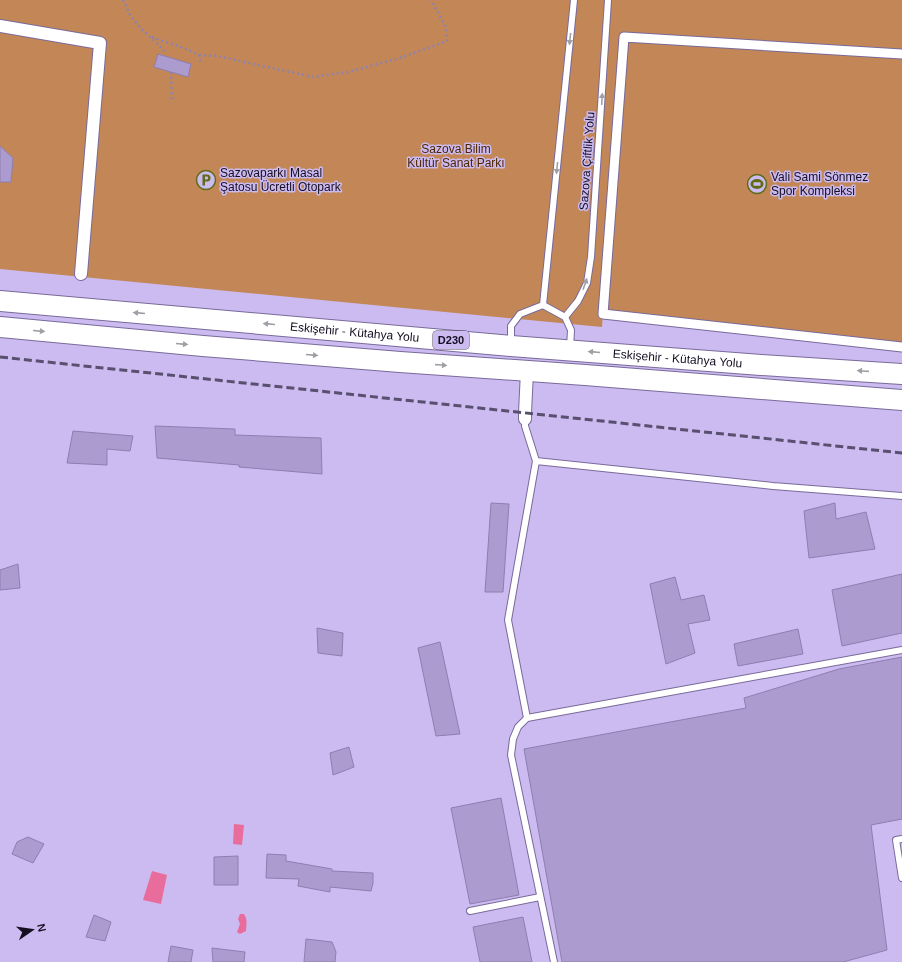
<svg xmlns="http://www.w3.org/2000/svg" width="902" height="962" font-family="Helvetica,sans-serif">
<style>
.green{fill:#c38757}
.water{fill:#e96d9c}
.building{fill:#ab9bcf;stroke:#8e7eb0}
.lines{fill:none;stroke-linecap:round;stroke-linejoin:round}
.service-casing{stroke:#796a9a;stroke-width:8}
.pedestrian-casing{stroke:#796a9a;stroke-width:11}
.minor-casing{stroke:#796a9a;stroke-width:14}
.trunk-casing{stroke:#796a9a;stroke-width:22}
.path{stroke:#8f82ac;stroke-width:2.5;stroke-dasharray:2 3;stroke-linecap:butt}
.service{stroke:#fff;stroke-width:6}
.pedestrian{stroke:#fff;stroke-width:9}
.minor{stroke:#fff;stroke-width:12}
.trunk{stroke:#fff;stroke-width:20}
.rail{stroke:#594f6f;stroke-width:3;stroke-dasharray:8 4;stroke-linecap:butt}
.oneway{fill:#a19fa6}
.labels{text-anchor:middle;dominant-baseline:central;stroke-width:3;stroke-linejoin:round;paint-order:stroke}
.shield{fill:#cbbbf1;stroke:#4c425f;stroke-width:1}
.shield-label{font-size:11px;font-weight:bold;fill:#150e21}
.park-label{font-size:12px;fill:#4c2500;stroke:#cbbbf1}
.street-label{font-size:12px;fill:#150e21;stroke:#cbbbf1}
.poi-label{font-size:12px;fill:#150e21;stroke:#cbbbf1;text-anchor:start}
</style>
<rect width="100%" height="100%" fill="#cbbbf1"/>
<path class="green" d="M0 0H902V347L603 314 602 327 0 269Z"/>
<g class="water">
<path d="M234 824 244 825 242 845 233 844Z"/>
<path d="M152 871 167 875 161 904 143 900Z"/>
<path d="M240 914H244C248 920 246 925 246 931L240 934 237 932 240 924 238 919Z"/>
</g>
<g class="building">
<path d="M158 54 191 64 188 77 154 67Z"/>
<path d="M0 146 13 158 11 182H0Z"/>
<path d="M155 426 235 429V435L321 438 322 474 239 467V465L157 458Z"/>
<path d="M73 431 133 436 130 451 107 449V465L67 463Z"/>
<path d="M491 503 509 504 503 592H485Z"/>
<path d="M835 503 836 519 866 512 875 549 809 558 804 511Z"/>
<path d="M18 564 20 588 0 590V570Z"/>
<path d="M902 574V633L842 646 832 590Z"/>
<path d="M675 577 681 600 704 595 710 620 688 624 695 653 666 664 650 584Z"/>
<path d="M317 628 343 633 342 656 318 653Z"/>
<path d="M798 629 803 654 738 666 734 644Z"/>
<path d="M440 642 460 734 436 736 418 648Z"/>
<path d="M902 657V819L871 825 887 950 843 962H562L524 749 746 708 744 698 839 669Z"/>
<path d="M349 747 354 767 333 775 330 753Z"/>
<path d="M501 798 519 895 470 904 451 808Z"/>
<path d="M28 837 44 844 33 863 12 854 17 842Z"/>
<path d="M267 854 286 855V861L332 869V871L373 873V883L371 891 330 887V892L298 886 299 879 266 878Z"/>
<path d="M238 856V885H214V857Z"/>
<path d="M94 915 111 922 105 941 86 937Z"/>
<path d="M523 917 532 962H480L473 927Z"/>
<path d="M306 939 332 942 336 952 335 962H304Z"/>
<path d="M171 946 193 950 191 962H168Z"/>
<path d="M212 948 245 952 244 962H213Z"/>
</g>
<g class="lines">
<g class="service-casing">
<g id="service">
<path d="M543 305 574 0"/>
<path d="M565 317 578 301 587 283 591 257 608 0"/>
<path d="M511 344V326L520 314 543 305 565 317 571 330 570 348"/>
<path d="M525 419V426L536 461"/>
<path d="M902 496 773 486 536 461 508 620 527 718 902 650"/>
<path d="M527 718 518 727 513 739 511 755 554 962"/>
<path d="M902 839 896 840 902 878"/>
<path d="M470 911 540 897"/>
</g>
</g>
<g class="pedestrian-casing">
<path id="pedestrian" d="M902 54 624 37 603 314 902 347"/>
</g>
<g class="minor-casing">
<g id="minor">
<path d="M0 26 100 43 81 274"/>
<path d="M525 419V413L527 371"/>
</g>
</g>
<g class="trunk-casing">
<g id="trunk">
<path id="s1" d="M0 301 511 346 761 365 902 374"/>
<path d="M0 327 203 346 400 362 585 375 902 400"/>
</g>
</g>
<g class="path">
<path d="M123 0 130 15 141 29 157 43 165 52"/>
<path d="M152 37C167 43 184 47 199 55L201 64"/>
<path d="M199 55 217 56 313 77 348 72 400 58 447 41 446 27 431 0"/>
<path d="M171 72 172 100"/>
</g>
<use href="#service" class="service"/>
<use href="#pedestrian" class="pedestrian"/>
<use href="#minor" class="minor"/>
<use href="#trunk" class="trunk"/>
<path class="rail" d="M0 357 902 453"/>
</g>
<defs><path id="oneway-solid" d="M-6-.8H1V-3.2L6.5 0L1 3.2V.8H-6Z"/></defs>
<g class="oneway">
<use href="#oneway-solid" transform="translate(570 39) rotate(96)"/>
<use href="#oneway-solid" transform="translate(602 99) rotate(-87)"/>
<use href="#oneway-solid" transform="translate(557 168) rotate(96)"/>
<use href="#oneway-solid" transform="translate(585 284) rotate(-71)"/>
<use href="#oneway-solid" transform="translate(139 313) rotate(-175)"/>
<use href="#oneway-solid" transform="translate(269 324) rotate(-175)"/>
<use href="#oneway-solid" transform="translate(39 331) rotate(5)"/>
<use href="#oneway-solid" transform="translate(182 344) rotate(5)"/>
<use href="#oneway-solid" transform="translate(594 352) rotate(-175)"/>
<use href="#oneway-solid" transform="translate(312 355) rotate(5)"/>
<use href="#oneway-solid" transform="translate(441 365) rotate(4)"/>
<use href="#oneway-solid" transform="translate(863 371) rotate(-176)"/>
</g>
<defs>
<g id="parking-ring" transform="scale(1)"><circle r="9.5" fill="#cbbbf1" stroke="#5f6c15" stroke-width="1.5"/><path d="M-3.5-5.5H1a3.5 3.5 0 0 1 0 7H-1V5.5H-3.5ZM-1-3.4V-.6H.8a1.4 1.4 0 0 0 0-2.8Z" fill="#5f6c15"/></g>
<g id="stadium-ring" transform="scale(1)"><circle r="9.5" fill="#cbbbf1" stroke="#5f6c15" stroke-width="1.5"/><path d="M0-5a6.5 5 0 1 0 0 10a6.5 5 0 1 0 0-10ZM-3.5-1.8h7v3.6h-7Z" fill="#5f6c15"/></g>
</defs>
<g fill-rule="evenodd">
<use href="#parking-ring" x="206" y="180"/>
<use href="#stadium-ring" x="757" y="184"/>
</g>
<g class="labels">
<rect class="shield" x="433" y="331" width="36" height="18" rx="3"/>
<g class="shield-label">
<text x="451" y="340">D230</text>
</g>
<g class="park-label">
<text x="456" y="149">Sazova Bilim<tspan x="456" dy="14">Kültür Sanat Parkı</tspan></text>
</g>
<g class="street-label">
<text transform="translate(587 161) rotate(-86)">Sazova Çiftlik Yolu</text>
<text stroke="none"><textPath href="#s1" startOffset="356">Eskişehir - Kütahya Yolu</textPath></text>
<text stroke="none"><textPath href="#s1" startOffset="680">Eskişehir - Kütahya Yolu</textPath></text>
</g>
<g class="poi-label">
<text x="220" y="173">Sazovaparkı Masal<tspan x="220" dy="14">Şatosu Ücretli Otopark</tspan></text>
<text x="771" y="177">Vali Sami Sönmez<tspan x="771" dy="14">Spor Kompleksi</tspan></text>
</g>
</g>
<g transform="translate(32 930) rotate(77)" stroke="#cbbbf1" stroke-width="3" paint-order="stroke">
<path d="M0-3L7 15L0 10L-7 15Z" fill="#150e21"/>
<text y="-6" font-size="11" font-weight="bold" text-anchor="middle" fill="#150e21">N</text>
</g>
</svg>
